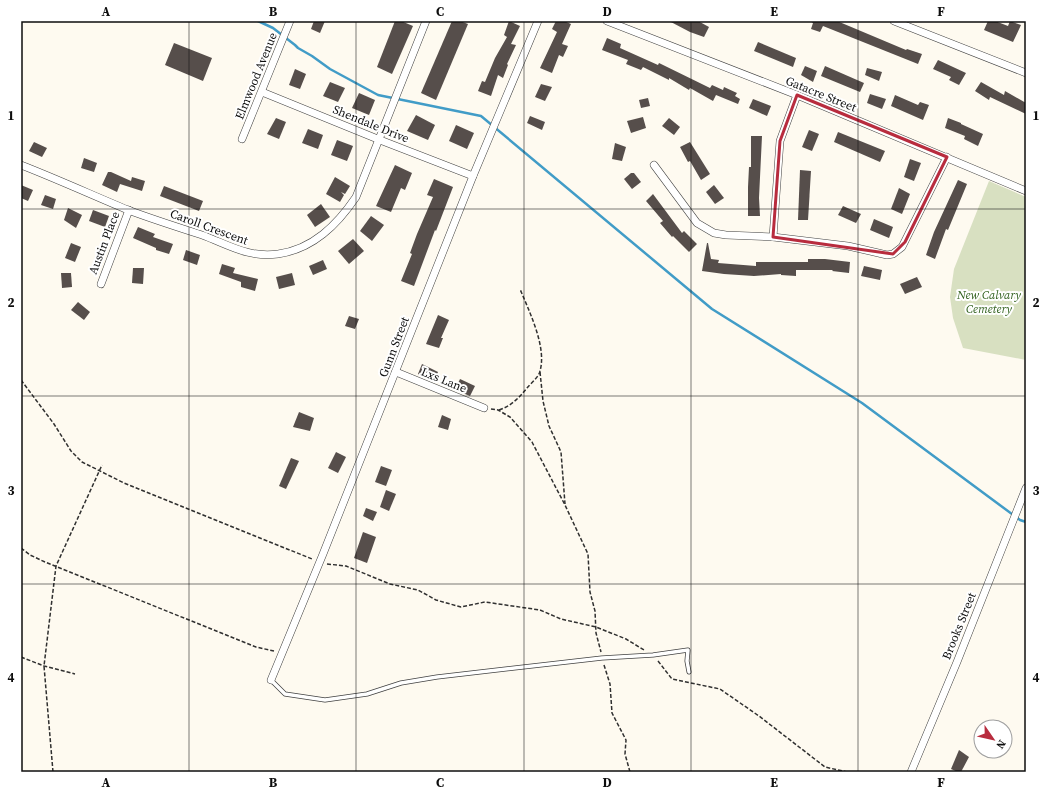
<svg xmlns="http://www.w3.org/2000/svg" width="1047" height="793" font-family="'Source Serif 4',serif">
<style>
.cemetery{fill:#d8e0c1}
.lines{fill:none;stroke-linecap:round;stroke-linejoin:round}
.stream{stroke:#419cc7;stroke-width:2.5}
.building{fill:#564e4b}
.service-casing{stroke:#414141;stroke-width:5}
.minor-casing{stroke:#414141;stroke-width:8}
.path{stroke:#303030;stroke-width:1.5;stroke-dasharray:4 2;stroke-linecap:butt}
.service{stroke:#fff;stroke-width:3.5}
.minor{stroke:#fff;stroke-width:7}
.marked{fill:none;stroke:#b82c3e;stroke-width:3;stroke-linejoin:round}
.grid{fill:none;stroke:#0e0e0e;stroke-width:1;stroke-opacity:0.55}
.labels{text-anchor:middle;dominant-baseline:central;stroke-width:4;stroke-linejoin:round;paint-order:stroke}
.street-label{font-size:12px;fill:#0e0e0e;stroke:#fff}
.park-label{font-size:12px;font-style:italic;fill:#346321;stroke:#fff}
.neatline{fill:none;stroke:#0e0e0e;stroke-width:1.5}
.grid-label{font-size:13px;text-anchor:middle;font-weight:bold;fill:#0e0e0e}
</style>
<rect width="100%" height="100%" fill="#fefaf0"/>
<path class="cemetery" d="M989 181 1026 197V360L963 348 953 318 950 297 954 269Z"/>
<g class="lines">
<path class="stream" d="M258 21 273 28 295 45 298 48 312 56 330 69 378 95 481 116 712 309 862 403 1020 520 1026 522"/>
</g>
<g class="building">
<path d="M314 21H325L320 33 311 29Z"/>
<path d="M395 21H401L413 26 392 74 377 67Z"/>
<path d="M452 21H460L468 24 436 100 421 93Z"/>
<path d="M509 21 520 26 511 44 516 45 507 64 508 65 503 78 498 75 491 96 478 91 482 81 485 82 495 58 507 37 504 35Z"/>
<path d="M556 21H564L571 24 562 44 568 46 563 57 559 55 552 73 540 68 557 32 552 29Z"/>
<path d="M669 21H698L709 27 704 37 690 32Z"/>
<path d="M810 21H837L906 50 907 49 922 54 918 64 823 26 820 32 811 29 813 23Z"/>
<path d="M988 21H995L1008 26 1010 21 1021 25 1013 42 984 30Z"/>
<path d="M607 38 621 44 620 48 658 65 659 63 710 88 712 85 723 90 724 87 737 93 735 96 740 99 738 104 716 95 713 101 690 88 689 90 669 78V80L643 67 641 70 626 64 628 60 602 50Z"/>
<path d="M758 42 796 58 793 67 754 51Z"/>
<path d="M174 43 212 58 203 81 165 65Z"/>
<path d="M938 60 966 73 959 85 949 80 951 77 933 69Z"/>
<path d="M805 66 817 71 813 82 801 75Z"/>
<path d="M825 66 864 83 860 92 821 76Z"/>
<path d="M867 68 882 72 879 81 865 75Z"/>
<path d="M295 69 306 74 300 89 289 85Z"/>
<path d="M330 82 345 88 338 102 323 96Z"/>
<path d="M981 82 1004 95 1005 91 1026 103V114L990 97 989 100 975 91Z"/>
<path d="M541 84 552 87 545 101 535 97Z"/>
<path d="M359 93 375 100 369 115 352 108Z"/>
<path d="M870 94 886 99 882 109 867 103Z"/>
<path d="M895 95 918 105 920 102 929 105 923 120 891 106Z"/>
<path d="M648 98 650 106 641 108 639 100Z"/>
<path d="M753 99 771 106 767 116 749 108Z"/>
<path d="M416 115 435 125 428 140 407 131Z"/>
<path d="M530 116 545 122 542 130 527 123Z"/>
<path d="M643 117 646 128 631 133 627 121Z"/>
<path d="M276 118 286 122 279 139 267 134Z"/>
<path d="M669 118 680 127 674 135 662 126Z"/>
<path d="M948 118 961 123V124L983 134 978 146 964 139 965 136 945 128Z"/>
<path d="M456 125 474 133 467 149 449 141Z"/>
<path d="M308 129 323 135 318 149 302 143Z"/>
<path d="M809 130 819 134 812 151 802 147Z"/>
<path d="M838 132 885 151 880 162 834 142Z"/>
<path d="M751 136H762L759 198 760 216H748V187L749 167H751Z"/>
<path d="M337 140 353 146 347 161 331 155Z"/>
<path d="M34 142 47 148 42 157 29 151Z"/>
<path d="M690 142 710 174 701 180 690 161 688 162 680 147Z"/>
<path d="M615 143 626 147 622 161 612 159Z"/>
<path d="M84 158 97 163 94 172 81 168Z"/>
<path d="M910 159 921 163 914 181 904 177Z"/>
<path d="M395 165 412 173 405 190 401 188 391 212 376 206Z"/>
<path d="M800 170 811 171 808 220H798Z"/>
<path d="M108 172H111L131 181 132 177 145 181 142 191 120 184 117 192 102 185Z"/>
<path d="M631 173H634L641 182 632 189 624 179Z"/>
<path d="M335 177 350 186 345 194 341 192 344 195 340 202 326 194Z"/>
<path d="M434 179 453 187 436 231 435 230 414 286 401 281 412 254 410 253 417 234 433 197 427 195Z"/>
<path d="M958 180 967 184 948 230 946 229 935 259 926 255 934 232Z"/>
<path d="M21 185 33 190 28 201 21 198Z"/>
<path d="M714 185 724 198 715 204 706 192Z"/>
<path d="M164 186 203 201 199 211 160 196Z"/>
<path d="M899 188 910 194 902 214 891 209Z"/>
<path d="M653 194 682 233 684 231 697 244 689 252 673 236 672 237 660 223 663 221 646 201Z"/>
<path d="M45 195 56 199 53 209 41 205Z"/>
<path d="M321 204 330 217 315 227 307 215Z"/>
<path d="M843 206 861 214 856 223 838 215Z"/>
<path d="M68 208 82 215 76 228 64 220Z"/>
<path d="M93 210 109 216 105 227 89 221Z"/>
<path d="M371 216 384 225 372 241 360 231Z"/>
<path d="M874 219 893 227 889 238 870 230Z"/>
<path d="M138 227 155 234 153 237 173 244 169 254 156 250V248L133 238Z"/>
<path d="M353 239 364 251 349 264 338 251Z"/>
<path d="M71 243 81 247 75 262 65 258Z"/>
<path d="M707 243H708L711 259 719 260 718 263 756 266V262H808V259H825L850 262 849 273 832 271 833 270H796V276L781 275V274L754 276 724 274 702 271Z"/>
<path d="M186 250 200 255 197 265 183 260Z"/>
<path d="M323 260 327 269 313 275 309 266Z"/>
<path d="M222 264 235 268 233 273 258 279 255 291 241 287V282L219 274Z"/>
<path d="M864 266 882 270 880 280 861 276Z"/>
<path d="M133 268H144L143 284 132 283Z"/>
<path d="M61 273H71L72 287 62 288Z"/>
<path d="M292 273 295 285 279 289 276 277Z"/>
<path d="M917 277 922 287 905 294 900 284Z"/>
<path d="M78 302 90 312 84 320 71 310Z"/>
<path d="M438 315 449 320 441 338H443L439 348 426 344Z"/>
<path d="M349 316 359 319 355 329 345 326Z"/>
<path d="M422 364 438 372 434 382 418 374Z"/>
<path d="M460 379 475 386 470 396 455 390Z"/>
<path d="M299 412 314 418 310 431 293 427Z"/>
<path d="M442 415 451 419 448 430 438 427Z"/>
<path d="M336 452 346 457 338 473 328 468Z"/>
<path d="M291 458 299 461 286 489 279 486Z"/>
<path d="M381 466 392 470 386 486 375 482Z"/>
<path d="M386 490 396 494 389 511 380 507Z"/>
<path d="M366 508 377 512 373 521 363 516Z"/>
<path d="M363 532 376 537 367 563 354 558Z"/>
<path d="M959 750 969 757 961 772H958L951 769Z"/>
</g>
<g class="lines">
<g class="service-casing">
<path id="service" d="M271 680 285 694 325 700 367 694 401 683 437 677 602 658 653 655 688 650 687 661 689 672"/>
</g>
<g class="minor-casing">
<g id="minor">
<path d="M607 21 797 95 1026 191"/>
<path d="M894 21 1026 73"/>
<path d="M262 92 380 140 473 176"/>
<path d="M242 139 290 21"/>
<path d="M21 165C57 179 92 195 128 210 152 219 177 227 202 235 229 245 248 258 278 254 313 249 337 225 356 197L426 21"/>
<path d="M654 165 697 223 714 233 726 235 773 237 848 246 887 255 893 254 902 247 947 157"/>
<path d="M773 237 780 141 797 95"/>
<path d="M101 284 129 210"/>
<path d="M396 372 484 408"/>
<path d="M271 680 323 554 473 176 538 21"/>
<path d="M911 772 957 662 1026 488"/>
</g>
</g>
<g class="path">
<path d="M540 372 543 401 549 426 561 452 565 504"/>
<path d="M21 380 54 424 71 451 82 462 124 483 312 559"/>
<path d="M491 409 498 410 510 417 532 442 565 505 588 554 590 592 595 611 596 633 601 652"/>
<path d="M499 410C511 406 519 398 527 388 531 383 539 377 540 371 547 347 529 311 520 289"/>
<path d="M21 548 30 555 45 562 256 647 274 651"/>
<path d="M327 564 346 566 390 584 418 590 436 600 461 607 485 602 540 610 561 619 596 627 626 639 644 650"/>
<path d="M21 657 44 666 75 674"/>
<path d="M658 661 672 679 720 689 759 716 825 767 847 772"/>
<path d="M604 665 610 684 612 713 626 740 625 754 630 772"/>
<path d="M53 772 44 666 56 566 102 465"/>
</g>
<use href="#service" class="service"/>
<use href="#minor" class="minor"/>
</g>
<path class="marked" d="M797 95 947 157 905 242 893 254 773 237 780 141Z"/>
<path class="grid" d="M189 21V772M356 21V772M524 21V772M691 21V772M858 21V772M21 209H1026M21 396H1026M21 584H1026"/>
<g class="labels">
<g class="street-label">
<text transform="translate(256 76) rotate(-68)">Elmwood Avenue</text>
<text transform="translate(821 94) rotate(22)">Gatacre Street</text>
<text transform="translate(371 124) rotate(22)">Shendale Drive</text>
<text transform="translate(209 227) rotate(20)">Caroll Crescent</text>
<text transform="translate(104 243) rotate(-69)">Austin Place</text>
<text transform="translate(394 347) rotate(-69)">Gunn Street</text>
<text transform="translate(444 380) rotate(22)">Lxs Lane</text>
<text transform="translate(959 626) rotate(-68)">Brooks Street</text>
</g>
<g class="park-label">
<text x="989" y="295">New Calvary<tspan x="989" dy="14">Cemetery</tspan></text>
</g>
</g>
<rect width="1047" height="793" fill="none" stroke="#ffffff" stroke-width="44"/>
<g transform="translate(993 739) rotate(124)"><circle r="19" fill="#ffffff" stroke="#9f9f9f"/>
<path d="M0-3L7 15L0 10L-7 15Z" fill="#b82c3e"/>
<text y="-6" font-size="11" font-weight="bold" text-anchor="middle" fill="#0e0e0e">N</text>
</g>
<rect x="22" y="22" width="1003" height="749" class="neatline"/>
<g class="grid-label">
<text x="106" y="16">A</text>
<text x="273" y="16">B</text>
<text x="440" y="16">C</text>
<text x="607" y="16">D</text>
<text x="774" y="16">E</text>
<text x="941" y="16">F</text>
<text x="11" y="120">1</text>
<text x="1036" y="120">1</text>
<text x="11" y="307">2</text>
<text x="1036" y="307">2</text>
<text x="11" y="495">3</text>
<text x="1036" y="495">3</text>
<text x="11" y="682">4</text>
<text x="1036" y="682">4</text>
<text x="106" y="787">A</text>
<text x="273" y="787">B</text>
<text x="440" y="787">C</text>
<text x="607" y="787">D</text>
<text x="774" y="787">E</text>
<text x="941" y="787">F</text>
</g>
</svg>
